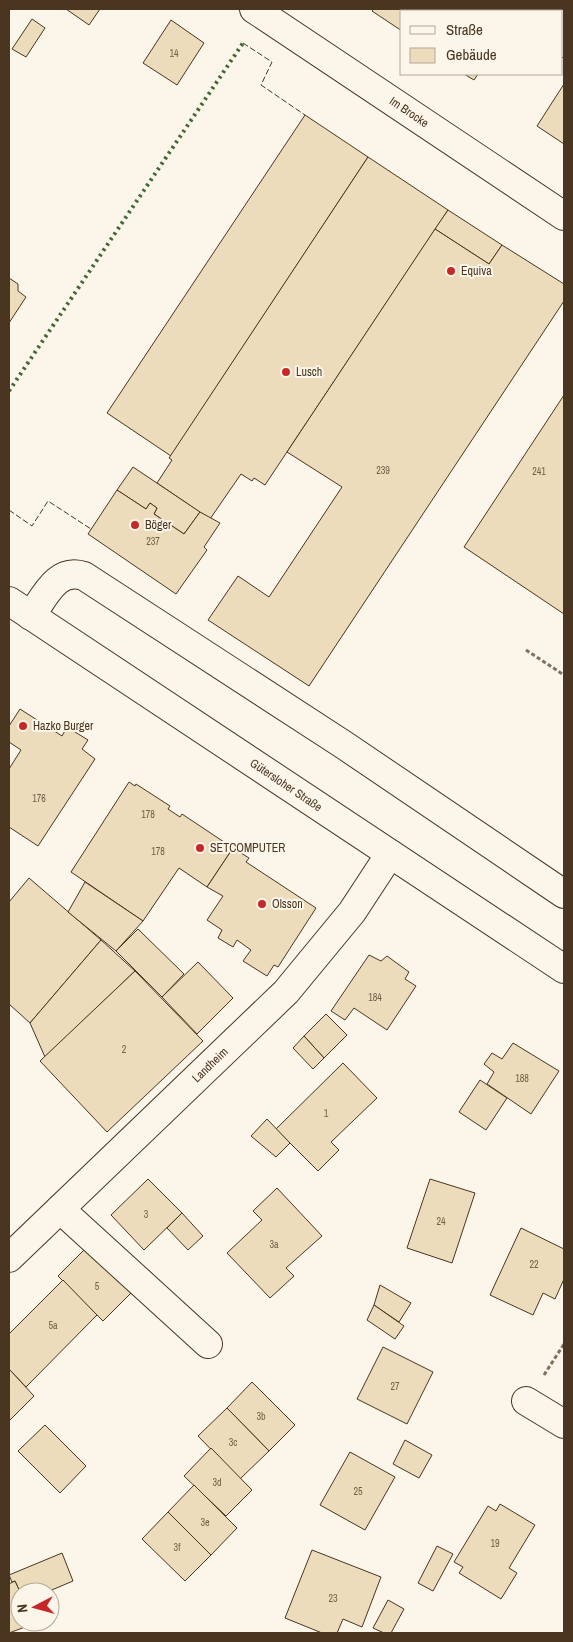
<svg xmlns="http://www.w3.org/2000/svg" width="573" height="1642" font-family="'Archivo Narrow',sans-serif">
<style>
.building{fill:#ecdcbc;stroke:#4a3520}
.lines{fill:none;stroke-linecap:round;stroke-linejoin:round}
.minor-casing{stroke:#4a3520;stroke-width:30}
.path{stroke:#7f6f5c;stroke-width:3;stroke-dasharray:4 2.5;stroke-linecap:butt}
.minor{stroke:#fbf6e9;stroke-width:28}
.hedge{stroke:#436837;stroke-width:4;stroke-dasharray:2.5 4;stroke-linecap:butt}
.fence{stroke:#4a3520;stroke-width:1;stroke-dasharray:6 2.5;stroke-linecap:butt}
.poi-dot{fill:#c62828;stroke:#fbf6e9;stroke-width:2}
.labels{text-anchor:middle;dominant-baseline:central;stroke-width:4;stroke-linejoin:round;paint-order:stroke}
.number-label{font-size:10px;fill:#725f47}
.street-label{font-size:12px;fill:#4a3520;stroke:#fbf6e9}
.poi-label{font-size:12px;fill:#4a3520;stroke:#fbf6e9;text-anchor:start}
</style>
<rect width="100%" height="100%" fill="#fbf6e9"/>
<g class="building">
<path d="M66 9H100L89 25Z"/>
<path d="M374 9H489L493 11H402V31L372 11Z"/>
<path d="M32 19 45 28 26 57 12 49Z"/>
<path d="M171 20 204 43 177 85 143 63Z"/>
<path d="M464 74H478L474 80Z"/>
<path d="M564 84V144L537 126Z"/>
<path d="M305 115 368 157 171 456 107 413Z"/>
<path d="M368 157 448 210 265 485 254 478 252 481 241 474 210 519 157 483 172 460 169 458Z"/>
<path d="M448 210 502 245 489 264 435 229Z"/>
<path d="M435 229 489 264 502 245 564 284V301L309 686 208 620 238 576 269 597 342 487 287 452Z"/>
<path d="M9 278 18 284V291L26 297 9 323Z"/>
<path d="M564 395V614L464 547Z"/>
<path d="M133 467 200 512 184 534 154 514 157 508 150 503 146 509 117 490Z"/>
<path d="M117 490 146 509 150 503 157 508 154 514 184 534 200 512 220 523 204 547 207 550 176 594 88 534Z"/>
<path d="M20 709 62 736 67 727 88 740 82 749 95 759 38 846 9 827V769L21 750 9 742V726Z"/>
<path d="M129 782 135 786 136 784 170 806 168 809 180 817 182 814 233 848 207 887 179 868 143 921 71 872Z"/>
<path d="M233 848 249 858 246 862 316 908 278 967 274 965 267 976 243 961 251 950 237 940 233 947 218 938 222 930 207 920 223 896 207 887Z"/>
<path d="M29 878 101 940 30 1023 9 1004V902Z"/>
<path d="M85 882 143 921 116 951 68 912Z"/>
<path d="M138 929 184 974 162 997 116 951Z"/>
<path d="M101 940 135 971 45 1057 30 1023Z"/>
<path d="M369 955 381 961 387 956 409 972 405 979 416 986 387 1030 354 1008 345 1020 331 1011Z"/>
<path d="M198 962 233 998 197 1034 162 997Z"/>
<path d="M135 971 203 1041 107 1132 40 1061Z"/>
<path d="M326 1014 347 1035 324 1058 304 1036Z"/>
<path d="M304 1036 324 1058 313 1069 293 1048Z"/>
<path d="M513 1043 559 1071 531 1114 487 1084 494 1072 484 1064 492 1053 502 1059Z"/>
<path d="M343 1063 377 1098 331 1142 339 1150 318 1171 276 1129Z"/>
<path d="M480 1080 507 1098 486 1130 459 1112Z"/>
<path d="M267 1119 290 1143 276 1157 251 1136Z"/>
<path d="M148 1179 182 1213 144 1250 111 1215Z"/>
<path d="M430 1179 475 1193 452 1263 407 1248Z"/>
<path d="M277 1188 322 1236 286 1268 294 1276 270 1298 227 1253 262 1220 253 1211Z"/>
<path d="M182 1213 203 1236 188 1250 167 1228Z"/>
<path d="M521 1228 564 1249V1279L555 1299 543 1293 533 1315 490 1295Z"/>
<path d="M87 1247 132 1292 103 1321 58 1276Z"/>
<path d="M63 1280 97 1315 26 1387 9 1369V1334Z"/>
<path d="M380 1285 411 1303 399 1322 374 1305Z"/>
<path d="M374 1305 404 1326 395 1339 367 1320Z"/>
<path d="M383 1347 433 1372 407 1424 357 1399Z"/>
<path d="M9 1369 34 1396 9 1421Z"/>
<path d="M252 1382 295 1425 269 1451 227 1408Z"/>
<path d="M227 1408 269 1451 240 1479 198 1436Z"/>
<path d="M45 1425 86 1466 60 1493 18 1451Z"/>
<path d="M405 1440 432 1455 419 1478 393 1464Z"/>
<path d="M211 1448 252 1490 226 1516 184 1476Z"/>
<path d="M350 1452 395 1477 365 1530 320 1505Z"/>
<path d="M194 1485 237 1528 211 1555 168 1512Z"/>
<path d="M500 1504 535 1525 509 1568 517 1573 501 1599 459 1573 463 1567 454 1562 488 1506 496 1511Z"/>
<path d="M168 1512 211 1555 185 1581 142 1539Z"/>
<path d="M437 1546 453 1554 433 1591 418 1583Z"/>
<path d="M312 1550 381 1577 362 1627 343 1619 337 1633H322L285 1618Z"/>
<path d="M62 1553 73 1581 47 1592H20L15 1581 12 1582 9 1575Z"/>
<path d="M15 1581 20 1592V1622H32L33 1624 9 1633V1584Z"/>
<path d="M388 1600 404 1609 391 1633H384L373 1628Z"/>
</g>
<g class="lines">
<g class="minor-casing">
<g id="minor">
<path d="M254 9 564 216"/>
<path d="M9 601 564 969"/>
<path d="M31 616C45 596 57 567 84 576L344 745 564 894"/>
<path d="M60 1209 208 1344"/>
<path d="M9 1258 286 992 352 912 390 854"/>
<path d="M526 1401 564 1424"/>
</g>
</g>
<g class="path">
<path d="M526 650 564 675"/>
<path d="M544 1375 564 1344"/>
</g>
<use href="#minor" class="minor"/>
<path class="hedge" d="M9 391 243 43"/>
<g class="fence">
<path d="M243 43 272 62 261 85 305 115"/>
<path d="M562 57 564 59"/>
<path d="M9 510 32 526 48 501 91 529"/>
</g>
</g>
<g class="poi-dot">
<circle cx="451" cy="271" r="5"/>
<circle cx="286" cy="372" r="5"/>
<circle cx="135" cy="525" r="5"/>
<circle cx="23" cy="726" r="5"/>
<circle cx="200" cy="848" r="5"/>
<circle cx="262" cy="904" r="5"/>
</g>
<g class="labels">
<g class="number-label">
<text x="174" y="53">14</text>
<text x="383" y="470">239</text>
<text x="539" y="471">241</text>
<text x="153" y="541">237</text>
<text x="39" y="798">176</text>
<text x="148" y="814">178</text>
<text x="158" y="851">178</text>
<text x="375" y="997">184</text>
<text x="124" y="1049">2</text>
<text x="522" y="1078">188</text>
<text x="326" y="1113">1</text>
<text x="146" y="1214">3</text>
<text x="441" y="1221">24</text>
<text x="274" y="1244">3a</text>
<text x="534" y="1264">22</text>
<text x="97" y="1286">5</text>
<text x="53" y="1325">5a</text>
<text x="395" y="1386">27</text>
<text x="261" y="1416">3b</text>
<text x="233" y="1442">3c</text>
<text x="217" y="1482">3d</text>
<text x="358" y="1491">25</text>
<text x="205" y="1522">3e</text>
<text x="495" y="1543">19</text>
<text x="177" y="1547">3f</text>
<text x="333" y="1598">23</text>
</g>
<g class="street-label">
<text transform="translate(409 112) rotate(34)">Im Brocke</text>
<text transform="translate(286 785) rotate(34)">Gütersloher Straße</text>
<text transform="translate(210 1065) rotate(-44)">Landheim</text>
</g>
<g class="poi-label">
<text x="461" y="271">Equiva</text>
<text x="296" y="372">Lusch</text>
<text x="145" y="525">Böger</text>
<text x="33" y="726">Hazko Burger</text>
<text x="210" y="848">SETCOMPUTER</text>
<text x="272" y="904">Olsson</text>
</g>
</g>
<rect width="573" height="1642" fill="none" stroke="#4a3520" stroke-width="20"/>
<rect x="400" y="10" width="162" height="65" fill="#fbf6e9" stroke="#b4a999"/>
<rect x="410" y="26" width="25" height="8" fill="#fbf6e9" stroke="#b4a999"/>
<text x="446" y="35" font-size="15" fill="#4a3520">Straße</text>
<rect x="410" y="48" width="25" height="15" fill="#ecdcbc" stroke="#b4a999"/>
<text x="446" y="60" font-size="15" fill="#4a3520">Gebäude</text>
<g transform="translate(35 1607) rotate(264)"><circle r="24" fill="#fbf6e9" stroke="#b4a999"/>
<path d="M0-4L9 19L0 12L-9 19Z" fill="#c62828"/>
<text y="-8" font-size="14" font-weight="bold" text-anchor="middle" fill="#4a3520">N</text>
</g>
</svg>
